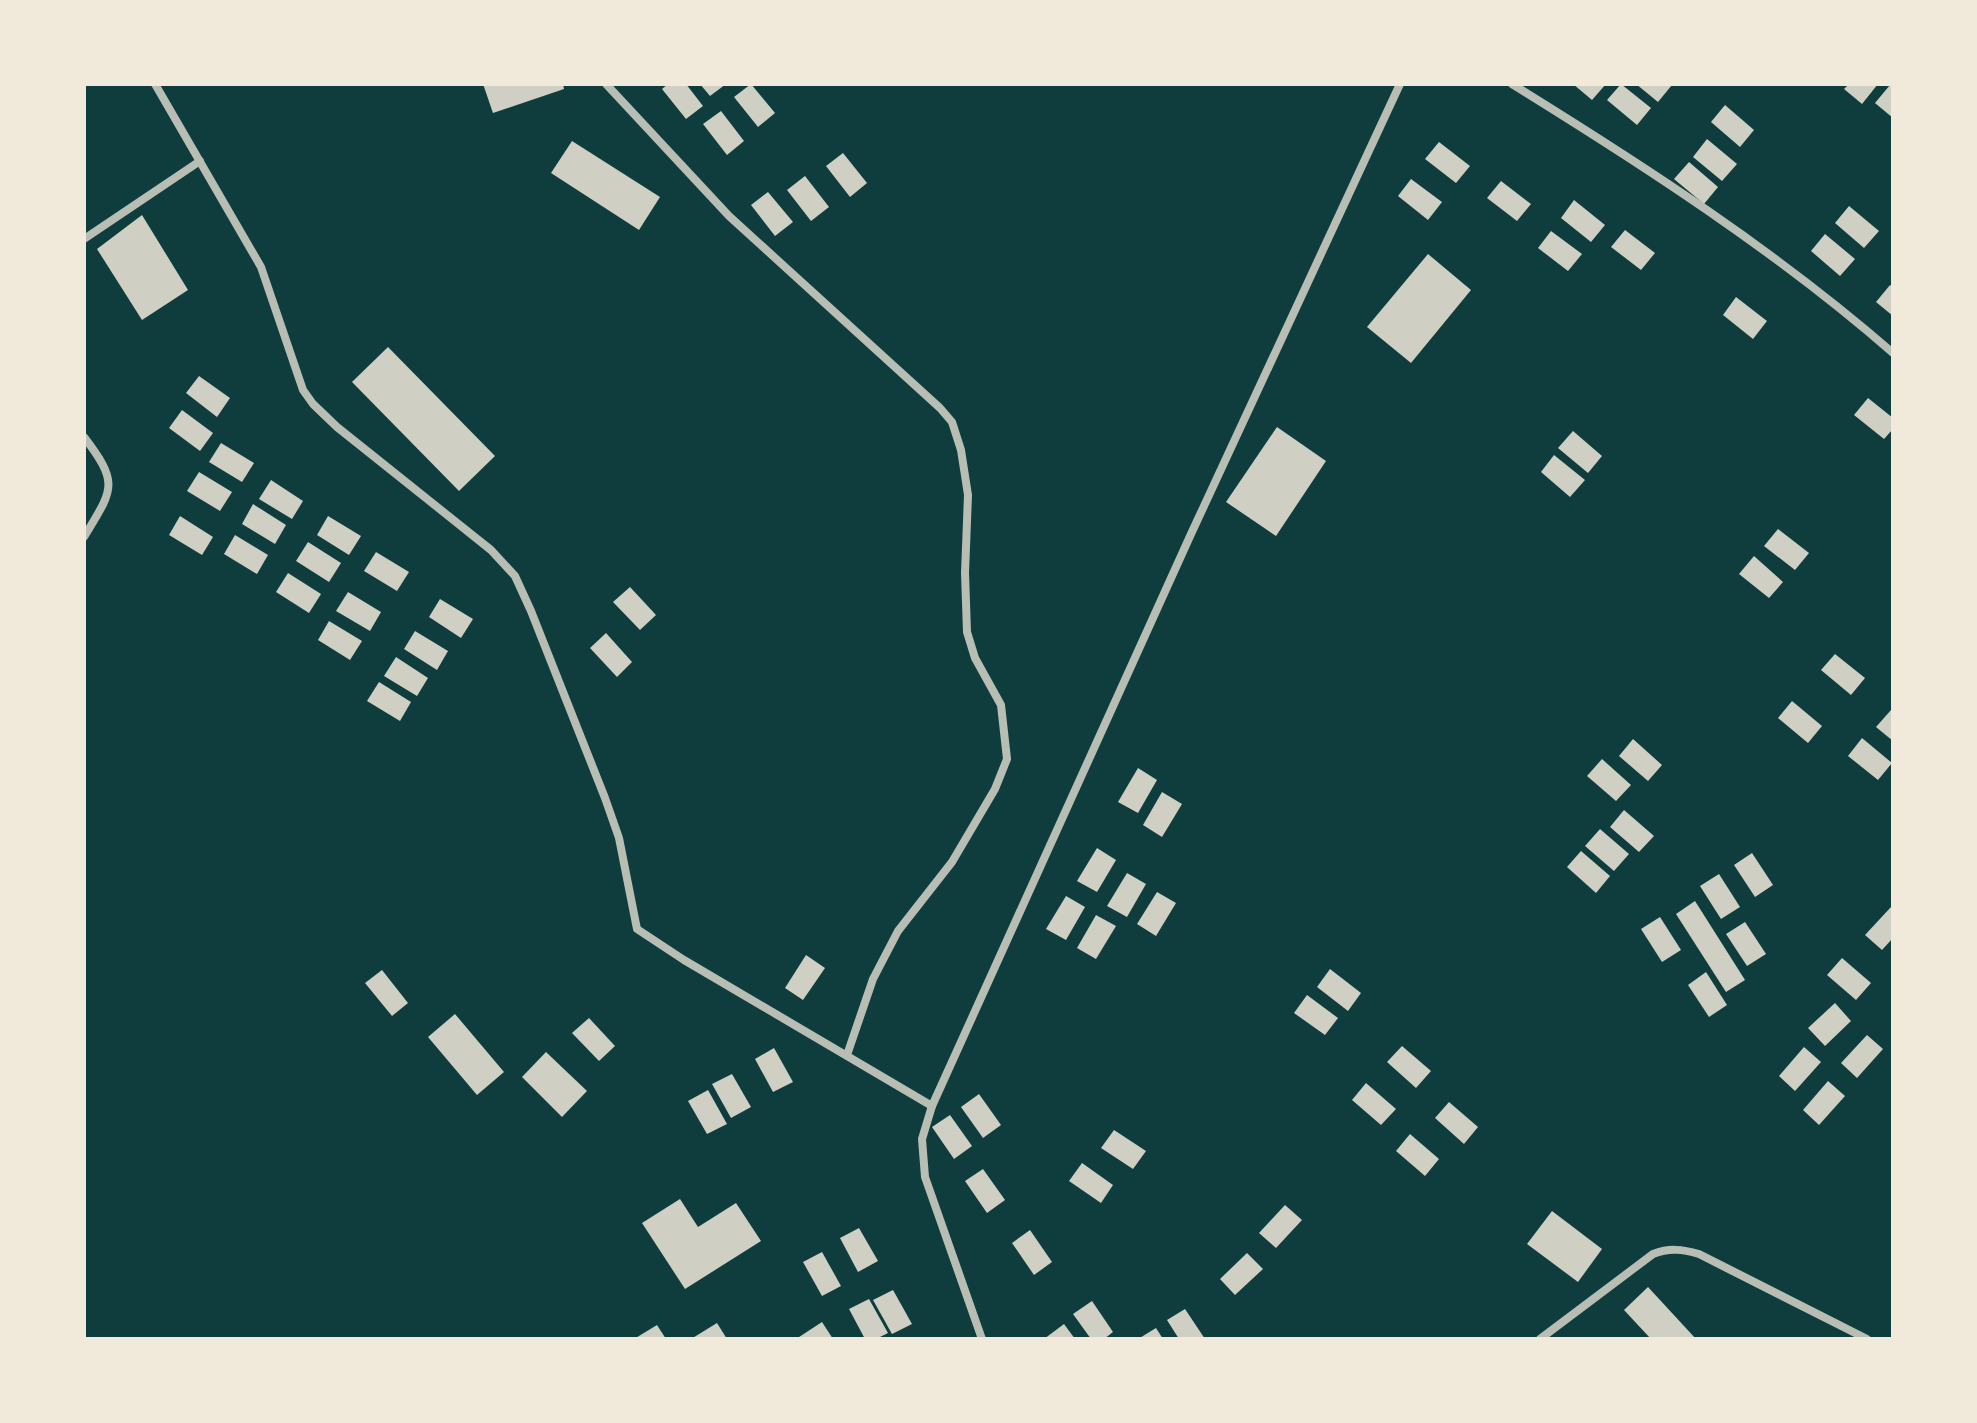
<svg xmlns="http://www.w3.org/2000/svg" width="1977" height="1423" font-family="'Varela Round',sans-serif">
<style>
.building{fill:#cfcfc3}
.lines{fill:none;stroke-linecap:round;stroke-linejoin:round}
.minor{stroke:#b8beb3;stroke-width:8}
</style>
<rect width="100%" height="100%" fill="#0f3d3e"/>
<g class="building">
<path d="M483 84H563L564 89 493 113Z"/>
<path d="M668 84H686L703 106 686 119 662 89Z"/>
<path d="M700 84H726L710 96Z"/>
<path d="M751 84 775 113 758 127 734 97Z"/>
<path d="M1573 84H1606L1592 100Z"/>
<path d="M1621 84 1651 108 1637 125 1607 100Z"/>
<path d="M1636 84H1670L1672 85 1658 102Z"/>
<path d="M1849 84H1878L1862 104 1844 89Z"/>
<path d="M1890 85 1893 88V118L1875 103Z"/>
<path d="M1725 105 1754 130 1740 147 1711 122Z"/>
<path d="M721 111 744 141 727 155 703 124Z"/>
<path d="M1707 139 1737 164 1722 181 1693 157Z"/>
<path d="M572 141 660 197 639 230 551 173Z"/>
<path d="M1439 142 1470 166 1456 183 1425 159Z"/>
<path d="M843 153 867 183 850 197 826 166Z"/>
<path d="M1689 162 1718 187 1704 204 1674 179Z"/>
<path d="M805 176 829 207 811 221 787 190Z"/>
<path d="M1411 179 1442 202 1428 220 1398 196Z"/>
<path d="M1501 181 1531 204 1517 221 1487 198Z"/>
<path d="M768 192 793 222 775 236 751 205Z"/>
<path d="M1574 200 1605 225 1591 242 1561 218Z"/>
<path d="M1849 206 1879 231 1864 248 1835 223Z"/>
<path d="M142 215 188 290 142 320 97 249Z"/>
<path d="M1625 230 1655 253 1641 270 1611 247Z"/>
<path d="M1551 231 1582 254 1568 271 1538 248Z"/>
<path d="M1825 234 1855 259 1840 276 1811 251Z"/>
<path d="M1428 254 1471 290 1411 363 1367 327Z"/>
<path d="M1890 285 1893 287V316L1876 302Z"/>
<path d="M1736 297 1767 321 1753 339 1723 315Z"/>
<path d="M388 347 495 456 459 491 352 382Z"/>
<path d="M199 376 230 398 217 417 186 393Z"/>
<path d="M1868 398 1893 418V429L1884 439 1854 415Z"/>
<path d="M182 410 213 433 200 451 169 428Z"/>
<path d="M1277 427 1326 461 1276 536 1226 502Z"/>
<path d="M1573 431 1602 456 1588 473 1558 448Z"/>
<path d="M221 443 254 463 242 482 209 462Z"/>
<path d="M1554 455 1585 480 1570 497 1541 472Z"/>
<path d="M199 472 232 492 220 511 187 491Z"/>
<path d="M271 480 303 501 292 519 259 499Z"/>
<path d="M253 504 286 525 275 544 242 524Z"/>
<path d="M180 516 213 537 202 555 169 535Z"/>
<path d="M328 516 361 536 349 555 317 535Z"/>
<path d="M1778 529 1809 553 1795 570 1764 546Z"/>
<path d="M235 535 268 555 257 574 224 554Z"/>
<path d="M308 542 341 563 329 582 296 561Z"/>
<path d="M376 552 409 572 397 591 364 571Z"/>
<path d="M1754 556 1783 582 1769 598 1739 574Z"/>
<path d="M288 573 321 594 309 613 276 592Z"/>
<path d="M630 587 656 615 640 630 613 602Z"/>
<path d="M348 592 381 612 370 631 336 611Z"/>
<path d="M440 599 473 619 461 638 429 617Z"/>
<path d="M329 621 362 641 350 660 318 640Z"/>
<path d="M415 631 448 651 437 670 404 649Z"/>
<path d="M606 633 632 662 617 677 590 648Z"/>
<path d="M1835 654 1865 678 1851 695 1821 670Z"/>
<path d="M396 657 428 678 417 696 384 676Z"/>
<path d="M379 682 411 702 400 721 367 701Z"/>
<path d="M1792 701 1822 726 1808 743 1778 718Z"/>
<path d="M1891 710 1893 712V741L1876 727Z"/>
<path d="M1862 738 1892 763 1878 780 1848 756Z"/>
<path d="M1633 739 1662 765 1648 781 1619 756Z"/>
<path d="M1602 759 1631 785 1616 801 1587 776Z"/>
<path d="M1138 768 1157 780 1138 813 1118 802Z"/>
<path d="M1162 792 1182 804 1162 837 1143 825Z"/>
<path d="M1624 810 1654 836 1639 852 1610 827Z"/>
<path d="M1600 829 1629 854 1614 871 1585 846Z"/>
<path d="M1097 848 1116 860 1097 892 1077 881Z"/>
<path d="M1581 851 1610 876 1596 893 1567 867Z"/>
<path d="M1752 853 1773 885 1755 897 1734 865Z"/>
<path d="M1127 873 1146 884 1127 917 1107 906Z"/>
<path d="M1719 874 1740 907 1721 919 1700 886Z"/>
<path d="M1157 892 1176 903 1156 936 1137 924Z"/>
<path d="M1066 896 1085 907 1066 940 1046 929Z"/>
<path d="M1695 901 1745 980 1726 992 1676 914Z"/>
<path d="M1891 907 1893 909V938L1882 950 1865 935Z"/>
<path d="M1096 915 1116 926 1096 959 1077 948Z"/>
<path d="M1660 917 1681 950 1662 962 1641 929Z"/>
<path d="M1745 922 1766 954 1747 966 1726 934Z"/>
<path d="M806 955 825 968 803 1000 785 988Z"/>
<path d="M1842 958 1871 983 1856 1000 1827 975Z"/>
<path d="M1330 969 1361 993 1348 1011 1317 987Z"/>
<path d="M382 970 408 1003 392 1016 365 983Z"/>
<path d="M1706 972 1727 1005 1709 1017 1688 985Z"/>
<path d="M1307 995 1338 1018 1325 1035 1294 1013Z"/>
<path d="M1835 1003 1851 1021 1825 1046 1808 1028Z"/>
<path d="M455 1014 504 1072 477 1095 428 1037Z"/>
<path d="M589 1018 615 1046 599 1061 572 1033Z"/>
<path d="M1867 1035 1883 1049 1857 1078 1841 1063Z"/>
<path d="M1402 1046 1431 1071 1416 1088 1387 1062Z"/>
<path d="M1804 1047 1821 1062 1795 1091 1779 1076Z"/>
<path d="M774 1048 793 1082 773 1092 755 1059Z"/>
<path d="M546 1052 587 1091 562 1117 522 1077Z"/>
<path d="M732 1074 751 1107 731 1118 712 1084Z"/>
<path d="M1828 1081 1845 1096 1819 1125 1803 1110Z"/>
<path d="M1366 1083 1396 1109 1381 1125 1352 1100Z"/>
<path d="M708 1090 727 1124 707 1134 688 1101Z"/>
<path d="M979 1094 1001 1125 983 1138 961 1107Z"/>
<path d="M1449 1102 1478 1127 1464 1144 1435 1118Z"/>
<path d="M950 1115 972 1146 954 1159 932 1127Z"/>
<path d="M1114 1130 1146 1151 1133 1169 1101 1148Z"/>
<path d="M1410 1134 1439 1159 1425 1176 1396 1151Z"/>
<path d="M1082 1163 1113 1185 1101 1203 1069 1181Z"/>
<path d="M983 1169 1005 1200 987 1213 965 1181Z"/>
<path d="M680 1199 698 1227 736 1203 761 1241 685 1289 642 1223Z"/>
<path d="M1285 1205 1302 1220 1276 1248 1259 1233Z"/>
<path d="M1552 1211 1602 1249 1578 1282 1527 1244Z"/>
<path d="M859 1228 878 1261 858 1272 840 1238Z"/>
<path d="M1030 1230 1052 1262 1034 1275 1012 1243Z"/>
<path d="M822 1252 841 1286 822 1296 803 1262Z"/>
<path d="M1247 1253 1263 1269 1235 1295 1220 1279Z"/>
<path d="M1648 1287 1696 1339H1651L1624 1310Z"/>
<path d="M893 1290 912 1324 892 1334 873 1300Z"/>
<path d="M869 1299 888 1333 876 1339H865L849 1309Z"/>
<path d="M1092 1301 1113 1332 1104 1339H1091L1073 1314Z"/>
<path d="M1185 1309 1205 1339H1179L1167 1320Z"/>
<path d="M822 1322 833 1339H796Z"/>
<path d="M717 1323 727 1339H691Z"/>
<path d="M1064 1324 1075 1339H1044Z"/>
<path d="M657 1325 666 1339H634Z"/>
<path d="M1156 1328 1163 1339H1138Z"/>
</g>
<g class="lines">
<g class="minor">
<path d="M155 84 261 267 303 390 313 404 337 427 491 550 515 576 531 611 605 798 619 838 637 929 684 960 932 1106"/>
<path d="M606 84 729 216 940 408 952 422 961 450 968 495 965 573 967 632 975 658 1001 705 1007 759 995 789 952 862 898 931 873 979 847 1055"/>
<path d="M1512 84C1643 165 1776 251 1893 353"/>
<path d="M84 239 200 161"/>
<path d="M84 437C120 484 113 489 84 537"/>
<path d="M982 1339 925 1177 922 1139 932 1106 1191 534 1400 84"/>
<path d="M1540 1339 1653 1254C1669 1248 1682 1249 1699 1254L1867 1339"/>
</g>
</g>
<rect width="1977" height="1423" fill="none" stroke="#f1e9da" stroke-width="172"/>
</svg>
